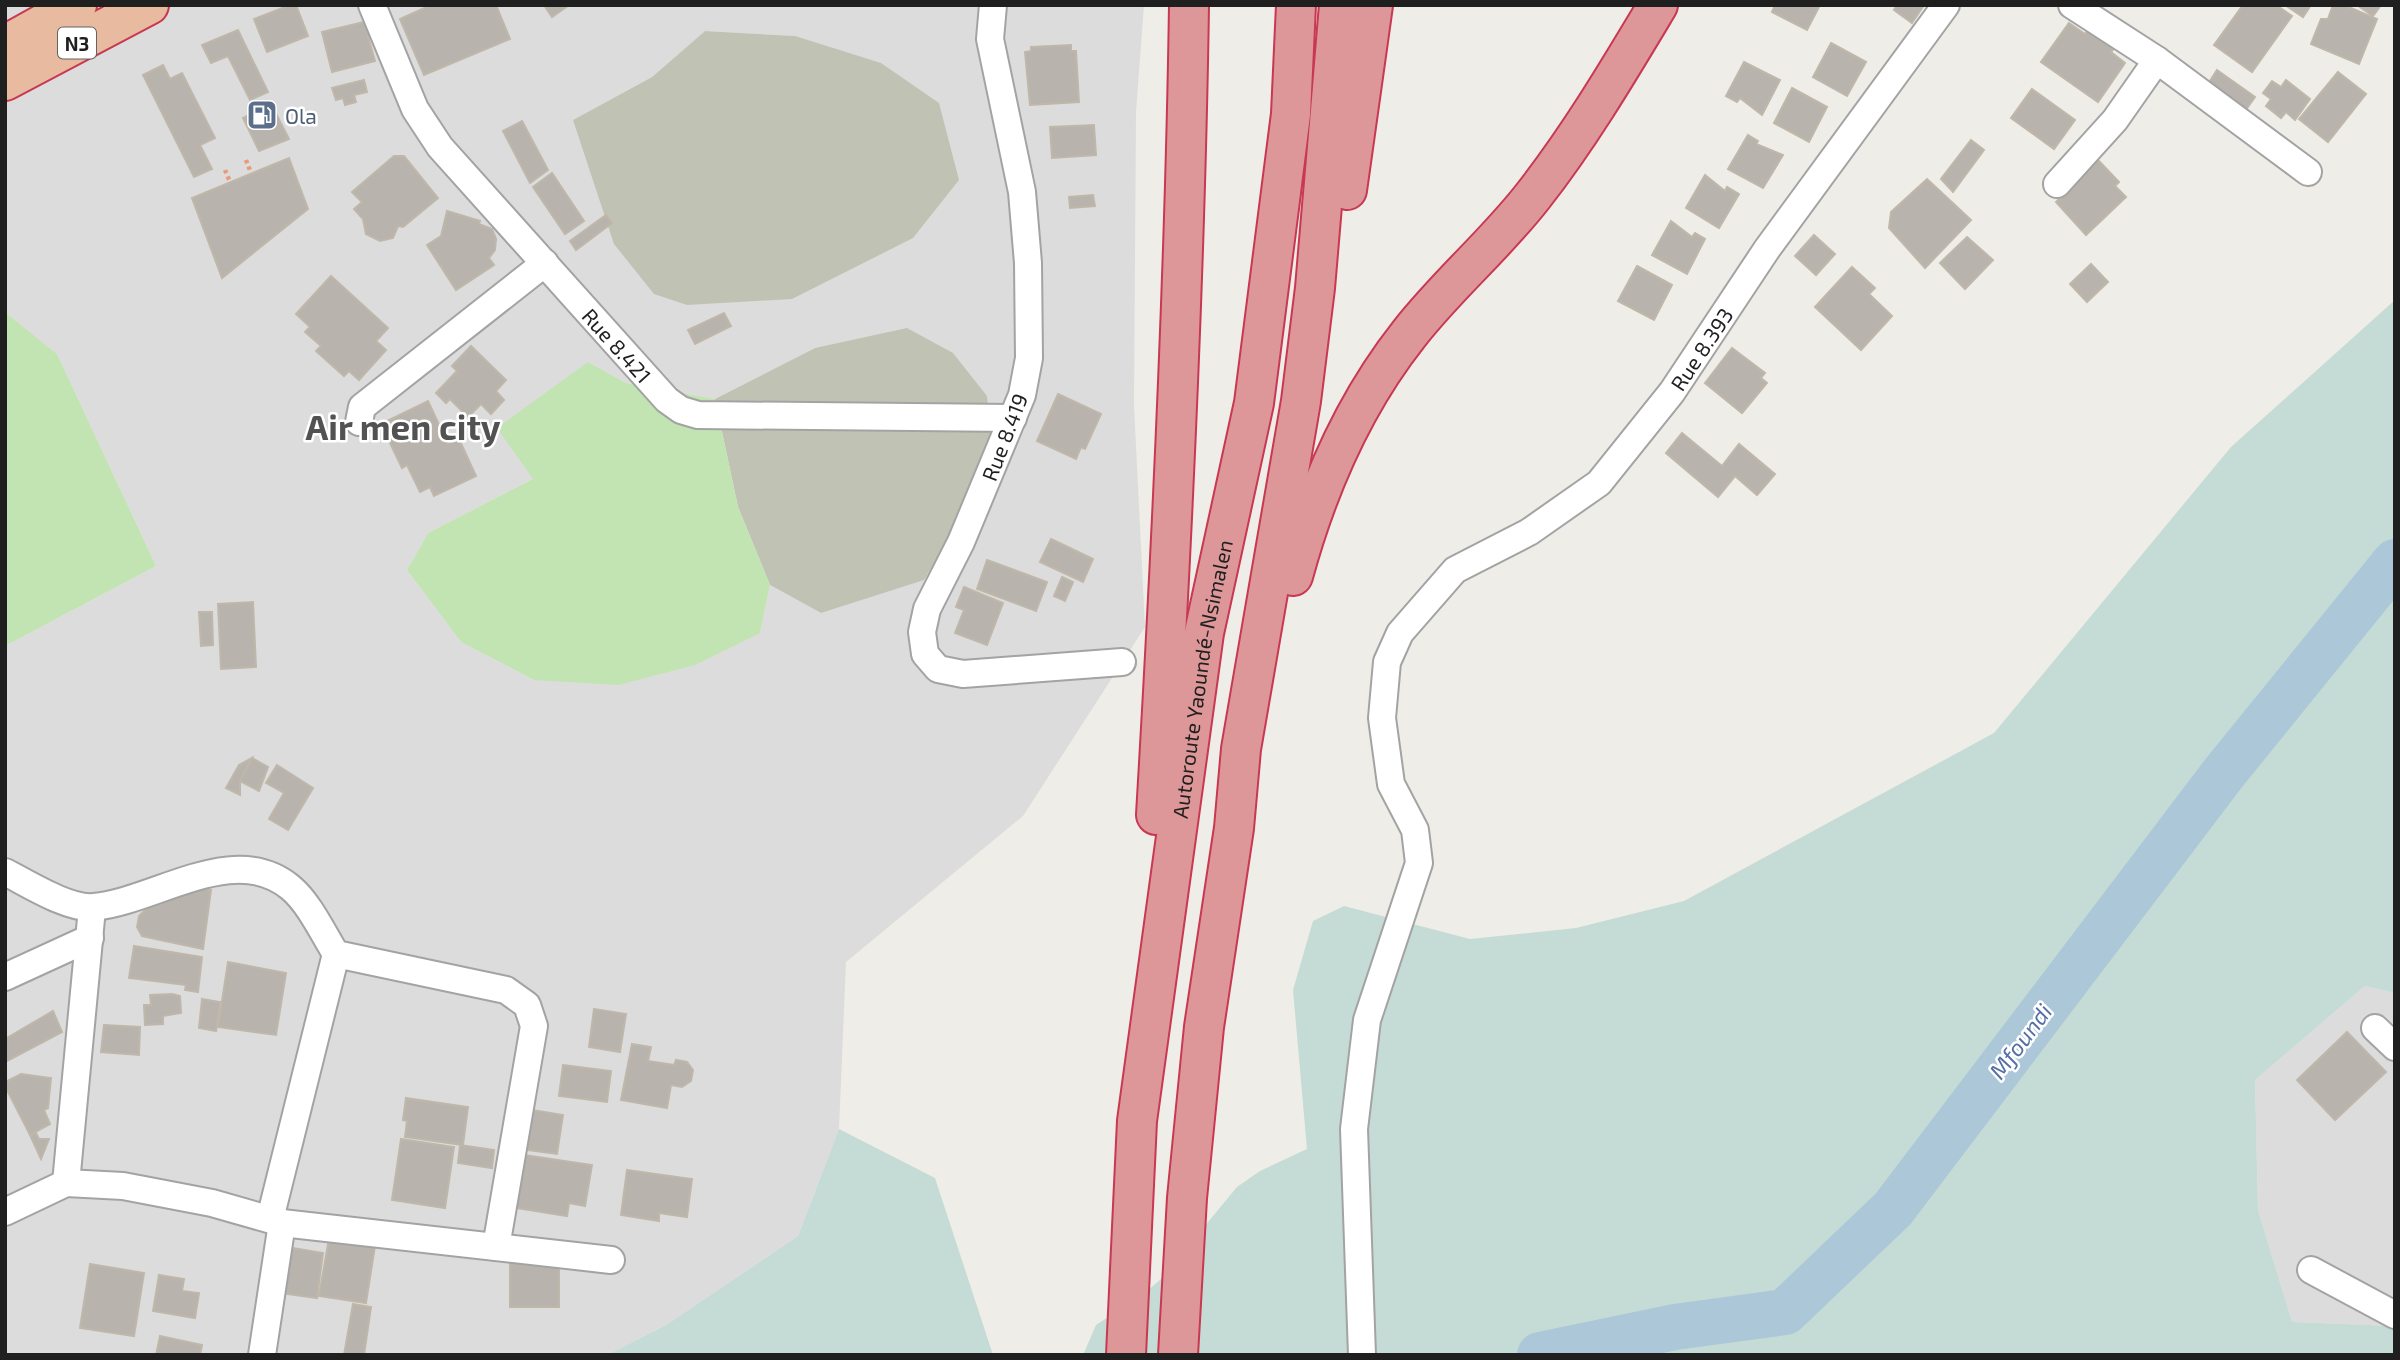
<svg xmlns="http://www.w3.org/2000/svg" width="2400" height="1360" font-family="'Exo 2',sans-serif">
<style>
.residential{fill:#dddcdc;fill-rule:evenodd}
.construction{fill:#c0c3b3}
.grass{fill:#c2e3b2}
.wetland{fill:#c5dbd5}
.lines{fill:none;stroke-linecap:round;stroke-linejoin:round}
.river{stroke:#acc7d8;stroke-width:46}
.building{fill:#b8b4ad;stroke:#bfb7aa;stroke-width:2}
.minor-casing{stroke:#a3a3a3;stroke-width:30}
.trunk-casing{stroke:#c83852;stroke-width:42}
.motorway-casing{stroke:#c83852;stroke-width:42}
.path{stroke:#eb997c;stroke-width:4.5;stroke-dasharray:3.5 3.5;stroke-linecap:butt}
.minor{stroke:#fff;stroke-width:26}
.trunk{stroke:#e8baa0;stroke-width:38}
.motorway{stroke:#de9799;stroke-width:38}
.labels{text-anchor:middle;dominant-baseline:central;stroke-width:5;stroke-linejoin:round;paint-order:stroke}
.shield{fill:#fff;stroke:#626262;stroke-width:2}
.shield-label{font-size:19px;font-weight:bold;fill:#1f1f1f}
.service-label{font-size:21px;fill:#4e5e75;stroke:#fff;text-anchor:start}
.street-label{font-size:21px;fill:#1f1f1f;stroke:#fff}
.water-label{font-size:23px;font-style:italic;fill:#5670a5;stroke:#fff}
.town-label{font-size:35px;font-weight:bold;fill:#525252;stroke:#fff}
</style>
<rect width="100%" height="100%" fill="#efede7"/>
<g class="residential">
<path d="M5 5H1144L1136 112 1134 406 1145 627 1023 816 846 962 839 1129 798 1236 666 1325 607 1355H5V646L156 566 57 354 5 312ZM705 31 795 36 573 120 652 77ZM815 348 821 613 770 585 760 633 534 680 461 642 407 570 428 533 533 479 588 362 626 383 715 399Z"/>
<path d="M2365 986 2395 993V1326L2292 1322 2258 1210 2255 1080Z"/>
</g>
<g class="construction">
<path d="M705 31 795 36 881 63 939 103 959 180 913 238 792 299 687 305 654 294 614 244 573 120 652 77Z"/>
<path d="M907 328 953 353 987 396 991 440 961 518 924 580 821 613 770 585 738 507 715 399 815 348Z"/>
</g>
<g class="grass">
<path d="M5 312 57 354 156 566 5 646Z"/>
<path d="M588 362 626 383 715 399 738 507 770 585 760 633 695 665 618 685 534 680 461 642 407 570 428 533 533 479 497 428Z"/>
</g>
<g class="wetland">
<path d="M2395 300V993L2365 986 2255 1080 2258 1210 2292 1322 2395 1326V1355H1083L1096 1325 1141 1296 1160 1280 1237 1187 1260 1171 1307 1149 1293 990 1313 921 1344 906 1470 939 1576 928 1684 901 1994 733 2231 447Z"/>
<path d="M839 1129 935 1178 993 1355H607L666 1325 798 1236Z"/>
</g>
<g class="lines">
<path class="river" d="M1540 1355 1675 1327 1785 1312 1893 1209 2223 774 2395 562"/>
</g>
<g class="building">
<path d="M290 5H296L308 36 267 52 254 19Z"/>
<path d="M431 5H496L510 39 424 75 400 19Z"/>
<path d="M544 5H569L552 17Z"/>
<path d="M1775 5H1820L1807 30 1772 12Z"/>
<path d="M1897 5H1924L1912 23 1894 10Z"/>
<path d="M2243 5H2276L2292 16 2252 72 2214 45Z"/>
<path d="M2285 5H2311L2303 17Z"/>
<path d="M2333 5H2344L2377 19 2359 64 2311 44 2321 19H2328Z"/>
<path d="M2357 5H2381L2373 16Z"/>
<path d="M364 22 375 61 332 72 322 32Z"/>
<path d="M2069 23 2085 34 2090 28 2116 46 2111 52 2125 63 2098 102 2041 62Z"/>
<path d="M238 30 268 92 250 100 228 56 211 63 202 45Z"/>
<path d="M1831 43 1866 62 1847 96 1813 77Z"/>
<path d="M1071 45V51H1076L1079 102 1030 105 1025 52 1031 51V47Z"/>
<path d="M1744 62 1780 80 1762 115 1740 98 1737 102 1726 96Z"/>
<path d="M163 65 170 79 182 73 215 138 200 145 212 169 194 177 143 75Z"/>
<path d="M2217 70 2255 97 2245 111 2208 84Z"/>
<path d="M2338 72 2366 94 2328 142 2299 119Z"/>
<path d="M364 80 367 92 354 95 356 102 345 105 343 98 336 100 332 88Z"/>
<path d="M2286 80 2310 99 2295 120 2286 112 2281 118 2266 106 2271 99 2263 93 2272 81 2281 87Z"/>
<path d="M1792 88 1827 107 1809 142 1774 123Z"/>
<path d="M2032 89 2075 120 2054 149 2011 118Z"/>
<path d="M271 104 289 139 259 151 243 118Z"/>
<path d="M522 121 548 170 530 183 503 131Z"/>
<path d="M1094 125 1096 155 1052 158 1050 127Z"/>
<path d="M1748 135 1758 141 1756 144 1783 155 1763 188 1728 169Z"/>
<path d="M1971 140 1984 150 1953 192 1941 179Z"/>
<path d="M394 156H404L438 198 403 227 398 226 393 238 380 241 366 234 363 219 354 209 362 202 352 192Z"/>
<path d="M289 158 308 209 222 278 192 198Z"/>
<path d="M2097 159 2119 182 2115 186 2126 197 2086 235 2056 202Z"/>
<path d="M552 173 584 221 565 234 533 187Z"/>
<path d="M1705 175 1725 191 1727 187 1739 194 1719 228 1686 208Z"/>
<path d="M1927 179 1971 220 1925 268 1889 228 1891 212Z"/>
<path d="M1093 195 1095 206 1070 208 1069 197Z"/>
<path d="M447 211 480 221 479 224 492 229 496 239 495 250 489 258 494 265 456 290 427 245 441 236Z"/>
<path d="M606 215 612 223 576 250 570 241Z"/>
<path d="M1671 221 1692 237 1695 233 1705 239 1687 274 1652 255Z"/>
<path d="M1814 235 1835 254 1816 275 1795 256Z"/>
<path d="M1967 237 1993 260 1965 289 1940 263Z"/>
<path d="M2091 264 2108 282 2087 302 2070 284Z"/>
<path d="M1637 266 1672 285 1654 320 1618 301Z"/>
<path d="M1852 267 1875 288 1869 294 1892 316 1861 350 1815 307Z"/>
<path d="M331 276 388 328 376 341 386 350 359 380 349 371 344 376 316 351 321 346 305 332 310 327 296 314Z"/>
<path d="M724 313 731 326 695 344 688 330Z"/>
<path d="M471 346 506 380 496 391 504 400 491 414 481 404 468 417 450 399 446 403 436 393 457 371 452 366Z"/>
<path d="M1732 348 1765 373 1761 378 1767 383 1742 413 1705 383Z"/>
<path d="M1058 394 1101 414 1085 449 1081 447 1076 459 1037 441Z"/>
<path d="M428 401 448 444 459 439 476 476 434 496 430 487 420 492 407 465 402 468 381 424Z"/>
<path d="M1682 433 1722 466 1739 444 1775 474 1757 495 1735 476 1718 497 1666 453Z"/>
<path d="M1051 539 1093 559 1083 582 1040 562Z"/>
<path d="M987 560 1047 582 1036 611 977 589Z"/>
<path d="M1062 577 1073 582 1065 601 1054 596Z"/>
<path d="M964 587 1003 603 987 645 955 633 964 610 956 607Z"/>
<path d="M253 602 256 667 221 669 218 604Z"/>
<path d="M199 612H212L213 645 201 646Z"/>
<path d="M252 758 268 767 259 791 240 781Z"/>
<path d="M252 758 240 781V795L226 788 239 765Z"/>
<path d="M277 765 313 788 288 830 269 819 284 793 266 783Z"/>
<path d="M176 884 211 890 203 949 142 936 137 927 139 916 161 894Z"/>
<path d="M134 946 202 957 198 992 185 990 186 985 129 978Z"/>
<path d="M228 962 286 973 276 1035 218 1027Z"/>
<path d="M172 994 180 996 181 1013 163 1016V1024L145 1025 144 1005H151L150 995Z"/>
<path d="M202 999 220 1002 216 1031 199 1028Z"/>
<path d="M594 1009 626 1014 620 1052 589 1047Z"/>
<path d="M53 1011 62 1032 5 1062V1039Z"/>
<path d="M104 1025 140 1027 139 1055 101 1052Z"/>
<path d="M2347 1032 2386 1072 2335 1120 2297 1080Z"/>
<path d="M632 1044 651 1047 648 1061 674 1065 676 1060 687 1062 693 1070 691 1081 682 1087 671 1085 667 1108 621 1100Z"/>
<path d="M563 1065 611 1071 607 1102 559 1096Z"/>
<path d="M21 1074 51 1078 48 1108 44 1110 50 1124 30 1135 5 1086V1082Z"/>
<path d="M406 1098 468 1107 463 1145 405 1137 407 1121 403 1120Z"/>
<path d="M532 1110 563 1115 557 1154 527 1150Z"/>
<path d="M36 1133 39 1139H49L41 1159 30 1135Z"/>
<path d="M401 1139 454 1147 445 1208 392 1200Z"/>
<path d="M460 1145 494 1150 492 1168 458 1163Z"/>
<path d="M524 1155 592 1165 585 1206 569 1203 567 1216 516 1208Z"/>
<path d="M627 1170 692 1179 687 1217 659 1213V1221L621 1215Z"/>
<path d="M331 1227 377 1233 366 1303 319 1296Z"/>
<path d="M287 1247 323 1253 317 1298 280 1293Z"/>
<path d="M510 1260 559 1266V1307H510Z"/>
<path d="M90 1264 144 1273 134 1336 80 1328Z"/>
<path d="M159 1275 184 1279 182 1291 199 1293 195 1318 153 1311Z"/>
<path d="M353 1304 371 1307 364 1355H344Z"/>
<path d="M160 1336 202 1345 200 1355H156Z"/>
</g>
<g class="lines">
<g class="minor-casing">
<g id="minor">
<path id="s1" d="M372 5 415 109 440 147 667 400 681 410 698 415 1013 418"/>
<path d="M993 5 990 39 1022 192 1028 263 1029 358 1022 395 961 542 927 609 922 632 925 654 938 669 963 674 1122 662"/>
<path d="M2072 5 2157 60 2308 172"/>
<path d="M2057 184 2115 120 2157 60"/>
<path d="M359 422 362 407 545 263"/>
<path d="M5 872C27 883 69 910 94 907 156 901 235 840 291 888 309 903 323 933 336 954L506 990 527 1005 534 1026 496 1247"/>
<path d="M5 977 90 938"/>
<path d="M2375 1028 2395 1047"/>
<path d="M66 1183 92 908"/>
<path d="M5 1212 66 1183 123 1186 212 1203 282 1223 611 1260"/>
<path d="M270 1219 336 954"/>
<path d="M2311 1270 2395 1315"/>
<path d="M262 1355 282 1223"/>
<path id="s2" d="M1362 1355 1354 1129 1367 1020 1419 863 1415 830 1391 784 1382 718 1387 662 1400 633 1455 570 1529 532 1599 483 1672 392 1767 249 1946 5"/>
</g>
</g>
<g class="trunk-casing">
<g id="trunk">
<path d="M5 45 77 5"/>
<path d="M5 81 149 5"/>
</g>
</g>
<g class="motorway-casing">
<g id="motorway">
<path d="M1347 190 1373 5"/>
<path d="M1293 576C1317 488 1352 406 1409 334 1447 285 1495 245 1533 196 1580 136 1619 70 1658 5"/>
<path d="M1156 815C1172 545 1185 275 1189 5"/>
<path id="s3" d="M1126 1355 1137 1121 1204 633 1254 403 1291 114 1296 5"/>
<path d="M1178 1355 1187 1198 1204 1027 1234 828 1241 749 1301 401 1315 288 1339 5"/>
</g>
</g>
<g class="path">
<path d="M246 160 251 173"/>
<path d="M225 170 230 182"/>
</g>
<use href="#minor" class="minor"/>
<use href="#trunk" class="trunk"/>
<use href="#motorway" class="motorway"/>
</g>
<defs>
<g id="fuel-square" transform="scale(1.575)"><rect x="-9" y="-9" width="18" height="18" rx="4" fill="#5c6f8a" stroke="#fff"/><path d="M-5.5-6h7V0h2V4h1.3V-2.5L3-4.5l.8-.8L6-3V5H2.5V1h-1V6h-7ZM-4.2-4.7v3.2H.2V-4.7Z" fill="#fff"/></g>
</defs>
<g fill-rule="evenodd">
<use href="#fuel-square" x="262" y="115"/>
</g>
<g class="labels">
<rect class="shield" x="58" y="27.5" width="38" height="31" rx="5"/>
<g class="shield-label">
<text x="77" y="43">N3</text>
</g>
<g class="service-label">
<text x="285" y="115">Ola</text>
</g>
<g class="street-label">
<text stroke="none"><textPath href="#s1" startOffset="424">Rue 8.421</textPath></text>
<text stroke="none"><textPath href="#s2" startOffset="1162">Rue 8.393</textPath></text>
<text transform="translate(1004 437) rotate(-69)">Rue 8.419</text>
<text stroke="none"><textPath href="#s3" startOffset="681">Autoroute Yaoundé-Nsimalen</textPath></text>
</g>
<g class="water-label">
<text transform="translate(2020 1041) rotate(-53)">Mfoundi</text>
</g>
<g class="town-label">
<text x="403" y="426">Air men city</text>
</g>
</g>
<rect width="2400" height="1360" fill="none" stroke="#1f1f1f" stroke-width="14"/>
</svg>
